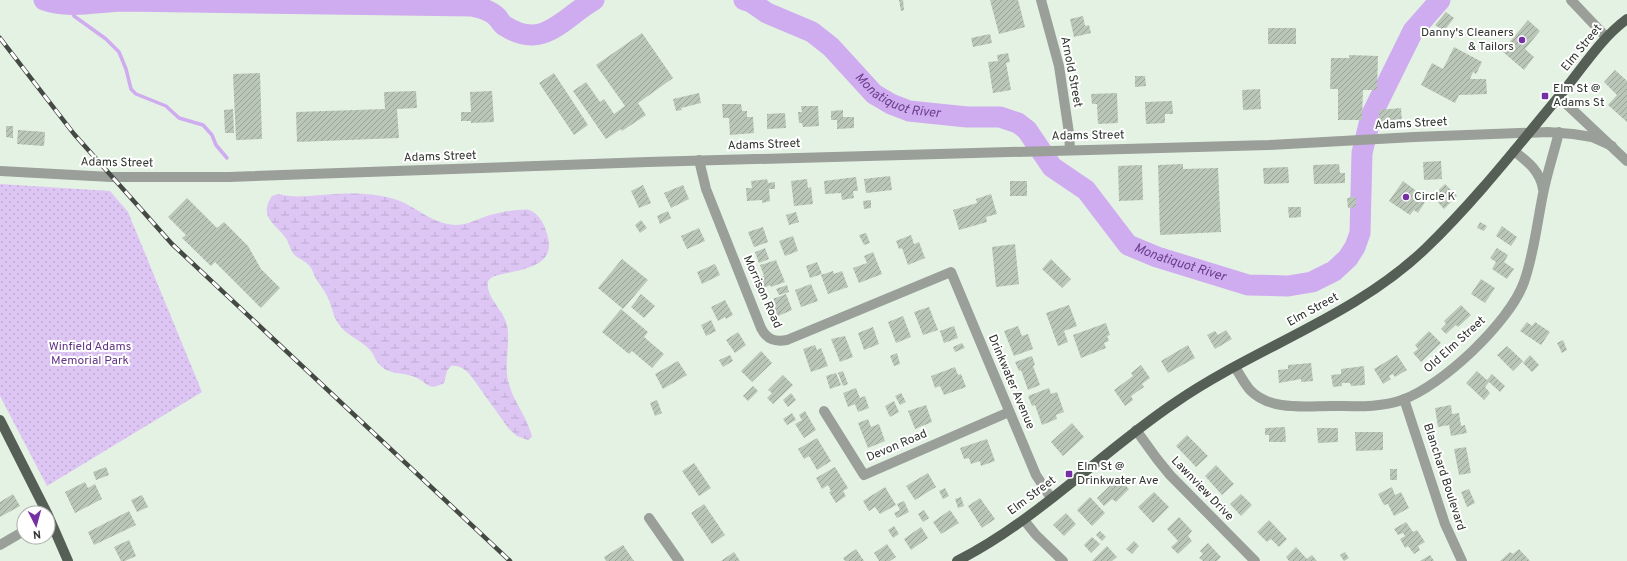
<svg xmlns="http://www.w3.org/2000/svg" width="1627" height="561" font-family="Overpass,sans-serif">
<style>
.wetland{fill:url(#wetland-marsh)}
.park{fill:url(#park-dots)}
.lines{fill:none;stroke-linecap:round;stroke-linejoin:round}
.stream{stroke:#cfabef;stroke-width:3.5}
.river{stroke:#cfabef;stroke-width:21}
.building{fill:url(#building-hatch)}
.minor{stroke:#9a9f99;stroke-width:10}
.major{stroke:#565f55;stroke-width:10}
.rail-casing{stroke:#444a43;stroke-width:4.5}
.rail{stroke:#fff;stroke-width:3;stroke-dasharray:9;stroke-linecap:butt}
.poi-dot{fill:#7530a4;stroke:#fff;stroke-width:1.5}
.labels{text-anchor:middle;dominant-baseline:central;stroke-width:4;stroke-linejoin:round;paint-order:stroke}
.poi-label{font-size:12px;fill:#2f342e;stroke:#fff;text-anchor:start}
.street-label{font-size:12px;fill:#2f342e;stroke:#fff}
.park-label{font-size:12px;fill:#633585;stroke:#fff}
.water-label{font-size:13px;font-style:italic;fill:#6a3c8d;stroke:#fff}
</style>
<defs>
<pattern id="wetland-marsh" width="20" height="14" patternUnits="userSpaceOnUse"><rect width="20" height="14" fill="#ddc5f4"/><path d="M1 5h8M5 5V1M11 12h8M15 12V8" fill="none" stroke="#beaad2"/></pattern>
<pattern id="park-dots" width="8" height="8" patternUnits="userSpaceOnUse"><rect width="8" height="8" fill="#ddc5f4"/><path d="M2 2h.1M6 6h.1" fill="none" stroke="#beaad2" stroke-width="1.8" stroke-linecap="round"/></pattern>
<pattern id="building-hatch" width="6" height="6" patternUnits="userSpaceOnUse"><rect width="6" height="6" fill="#bac7b8"/><path d="M-1 1l2-2M0 6l6-6M5 7l2-2" fill="none" stroke="#98a296"/></pattern>
</defs>
<rect width="100%" height="100%" fill="#e4f2e3"/>
<path class="wetland" d="M279 194C293 198 306 196 321 195 345 193 371 192 394 199 415 205 431 224 455 225 467 225 476 220 487 216 497 213 507 211 517 210 521 210 526 209 529 210 537 212 544 223 546 231 561 270 516 269 492 277L488 281C485 297 503 309 507 325 511 345 503 364 509 384 514 403 528 418 532 437L528 440 517 436 509 429 471 376C466 370 460 365 451 366L447 371 444 383C428 391 429 384 417 378 406 372 391 375 382 367 376 363 375 355 370 350 361 340 345 335 338 323 333 316 332 307 329 300 326 293 322 288 318 282 315 278 314 273 311 268 307 262 303 261 297 257 291 253 290 246 287 240 278 225 257 218 272 196Z"/>
<path class="park" d="M0 184 110 191 128 212 202 392 47 486 0 396Z"/>
<g class="lines">
<path class="stream" d="M68 5 74 16 106 39 119 52 126 69 131 89 136 94 166 106 179 118 203 125 212 135 216 145 227 158"/>
<g class="river">
<path d="M44 0C68 9 97 2 122 1L472 6C481 8 490 10 497 17 500 20 501 24 505 26 543 51 563 18 594 0"/>
<path id="s1" d="M744 0 751 2 767 13 812 32 831 47 874 94 891 104 909 111 967 117H1000L1018 123 1027 130 1052 167 1086 190 1128 245 1157 257 1248 285 1288 286 1312 282 1334 271 1348 258 1355 247 1360 233 1362 153 1371 116 1413 31 1440 0"/>
</g>
</g>
<g class="building">
<path d="M899 0H903L904 10 901 11Z"/>
<path d="M990 0H1018L1025 27 999 34Z"/>
<path d="M1446 12 1454 18 1444 31 1435 25Z"/>
<path d="M1083 16 1085 26 1089 25 1091 33 1074 37 1070 19Z"/>
<path d="M1528 20 1540 31 1525 49 1534 57 1524 70 1502 51Z"/>
<rect x="1268" y="28" width="28" height="16"/>
<path d="M642 33 673 78 638 103 646 115 622 131 621 129 606 139 573 91 586 82 600 102 604 99 614 114 625 106 596 65Z"/>
<path d="M990 34 992 43 973 47 971 38Z"/>
<path d="M1454 47 1482 62 1476 74 1473 72 1470 79H1486L1487 94 1459 95 1455 103 1421 85 1432 63 1443 69Z"/>
<path d="M1008 53 1010 62 1006 63 1011 90 993 93 988 62 998 61 997 55Z"/>
<path d="M1349 55 1378 56 1377 90H1363L1362 120H1338V89H1330L1331 58H1349Z"/>
<path d="M1615 70 1627 81V122L1608 105 1617 95 1604 82Z"/>
<path d="M260 73 262 139 236 140 233 74Z"/>
<path d="M554 73 588 125 574 135 539 83Z"/>
<path d="M1135 76H1145L1146 86 1135 87Z"/>
<path d="M1260 89 1261 109 1243 110 1242 90Z"/>
<path d="M416 91 417 108 397 109 399 138 297 142 296 112 385 109 384 92Z"/>
<path d="M492 91 494 122 471 123V121H461V112H471L470 92Z"/>
<path d="M699 93 701 103 681 108 682 110 676 111 673 99Z"/>
<path d="M1117 93 1118 123 1098 124 1097 104H1092L1091 94Z"/>
<path d="M1172 101 1173 114H1165V123L1146 124 1145 102Z"/>
<path d="M722 104H741L742 111H747V117H753L754 133 730 135 729 118H723Z"/>
<path d="M801 106H818L819 126 803 127 802 123H799L798 112H802Z"/>
<path d="M1401 108 1402 123 1379 124V110Z"/>
<path d="M233 109 234 133H225L224 110Z"/>
<path d="M843 110V117H854V128L837 129V120H831V111Z"/>
<path d="M785 113 786 128 767 129V114Z"/>
<path d="M6 126H13V138L6 137Z"/>
<path d="M18 130 45 132 44 146 17 144Z"/>
<path d="M1441 161 1442 179 1424 180 1423 162Z"/>
<path d="M1183 164V169L1218 168 1221 232 1160 235 1158 165Z"/>
<path d="M1339 164 1340 173H1345V183L1314 184 1313 165Z"/>
<path d="M1142 165 1143 200 1119 201 1118 166Z"/>
<path d="M1288 167 1289 183 1264 184 1263 168Z"/>
<path d="M890 176 892 190 866 193 864 179Z"/>
<path d="M856 177 858 191H853L854 198 842 200 841 193 825 194 824 181Z"/>
<path d="M767 179 768 183 775 182V189H769L770 201 762 203V200L747 201 746 188H752L751 181Z"/>
<path d="M807 179 808 188 811 187 813 204 794 206 791 181Z"/>
<rect x="1010" y="181" width="17" height="15"/>
<path d="M1403 181 1422 195 1420 199 1425 202 1418 213 1414 210 1410 215 1389 201Z"/>
<path d="M1445 184 1457 196 1444 209 1432 196Z"/>
<path d="M643 185 651 203 639 208 631 191Z"/>
<path d="M683 185 689 199 671 208 664 193Z"/>
<path d="M991 194 997 214 986 217 987 222 959 230 953 210 977 203 976 199Z"/>
<path d="M1356 197V207L1348 208 1347 198Z"/>
<path d="M187 198 217 228 224 222 248 246 261 269 280 288 261 308 215 262 211 266 182 238 186 235 168 217Z"/>
<path d="M871 200V208L864 209 863 201Z"/>
<path d="M1288 207H1301V217L1289 218Z"/>
<path d="M668 211 671 218 660 224 657 216Z"/>
<path d="M796 212 799 222 789 225 786 215Z"/>
<path d="M641 220 647 228 640 233 635 225Z"/>
<path d="M1480 222 1487 226 1484 231 1477 228Z"/>
<path d="M1502 226 1517 237 1511 246 1496 236Z"/>
<path d="M763 227 768 242 754 247 748 232Z"/>
<path d="M699 228 705 241 687 249 681 236Z"/>
<path d="M866 233 870 243 864 245 859 235Z"/>
<path d="M911 235 914 244 919 242 925 258 908 265 902 248 899 249 896 241Z"/>
<path d="M793 236 798 251 785 256 779 241Z"/>
<path d="M1015 244 1019 284 996 287 992 247Z"/>
<path d="M765 248 769 259 759 263 755 252Z"/>
<path d="M1497 248 1508 255 1504 262 1514 269 1507 279 1492 269 1496 262 1490 258Z"/>
<path d="M873 252 882 274 859 283 853 268 867 263 864 256Z"/>
<path d="M622 259 648 280 623 309 598 288Z"/>
<path d="M1051 259 1071 279 1062 288 1042 269Z"/>
<path d="M776 260 785 282 771 287 770 285 764 288 760 277 764 276 760 265Z"/>
<path d="M817 262 822 274 810 278 806 266Z"/>
<path d="M715 264 720 275 702 284 697 272Z"/>
<path d="M833 271 834 274 842 271 848 287 828 294 821 275Z"/>
<path d="M1481 279 1495 288 1485 303 1471 294Z"/>
<path d="M811 284 818 301 801 307 795 290Z"/>
<path d="M787 285 789 292 779 295 776 289Z"/>
<path d="M641 294 655 306 644 318 631 307Z"/>
<path d="M786 294 792 310 776 317 770 300Z"/>
<path d="M725 300 733 315 726 319 725 317 718 321 711 307Z"/>
<path d="M1069 305 1077 326 1064 331 1068 342 1058 346 1046 313Z"/>
<path d="M1461 305 1471 315 1458 327 1456 325 1446 334 1441 329 1446 324 1444 321Z"/>
<path d="M929 307 938 330 923 335 914 312Z"/>
<path d="M621 309 648 332 644 337 664 354 652 368 632 351 629 354 602 332Z"/>
<path d="M903 316 911 337 896 343 888 322Z"/>
<path d="M711 320 716 331 706 336 701 325Z"/>
<path d="M1527 322 1532 326 1535 322 1550 332 1541 345 1520 331Z"/>
<path d="M1106 323 1110 335 1107 336 1109 341 1104 343 1106 348 1081 358 1073 335Z"/>
<path d="M954 326 958 338 944 343 940 331Z"/>
<path d="M1018 326 1022 336 1028 334 1033 349 1014 356 1004 331Z"/>
<path d="M873 327 879 344 864 350 858 333Z"/>
<path d="M1226 330 1232 339 1215 349 1207 335 1215 331 1218 335Z"/>
<path d="M1429 331 1441 343 1421 362 1413 353 1418 349 1415 345Z"/>
<path d="M738 332 746 345 735 353 726 340Z"/>
<path d="M845 336 853 357 840 362 831 339Z"/>
<path d="M1563 340 1567 350 1562 353 1557 343Z"/>
<path d="M962 343 965 348 955 352 953 347Z"/>
<path d="M815 345 817 350 821 348 828 366 811 372 803 349Z"/>
<path d="M1188 345 1195 358 1168 373 1161 361Z"/>
<path d="M1507 346 1523 361 1513 371 1497 355Z"/>
<path d="M761 351 772 363 752 382 741 371Z"/>
<path d="M897 353 900 364 894 366 890 356Z"/>
<path d="M730 355 733 361 723 367 719 360Z"/>
<path d="M1397 355 1407 370 1395 377 1393 374 1389 376 1391 379 1383 384 1374 369Z"/>
<path d="M1530 355 1539 365 1532 372 1523 363Z"/>
<path d="M1032 356 1035 365 1033 366 1040 385 1028 390 1021 370 1019 371 1015 362Z"/>
<path d="M678 361 687 375 663 389 655 374Z"/>
<path d="M1311 363 1313 381 1301 382V379L1279 383 1278 370 1288 369V365Z"/>
<path d="M1141 365 1150 378 1142 384 1144 387 1131 396 1133 400 1125 406 1114 390 1133 376 1131 373Z"/>
<path d="M1364 366 1365 385 1351 386 1350 383H1342V386L1333 387 1331 375 1341 374V369Z"/>
<path d="M955 367 958 375 961 374 966 387 944 395 940 386 935 388 931 376Z"/>
<path d="M843 371 848 384 843 386 838 373Z"/>
<path d="M1477 371 1487 380 1492 374 1505 386 1500 392 1489 382 1485 387 1490 393 1484 400 1466 383Z"/>
<path d="M836 373 841 385 830 389 826 376Z"/>
<path d="M783 375 793 385 773 404 767 398 772 393 768 390Z"/>
<path d="M753 386 758 391 748 401 743 396Z"/>
<path d="M856 388 860 398 865 396 869 408 858 412 855 404 848 407 843 393Z"/>
<path d="M1049 388 1051 394 1057 392 1064 412 1056 415 1057 419 1042 425 1035 405 1032 406 1028 396Z"/>
<path d="M791 393 796 400 788 407 783 400Z"/>
<path d="M901 393 906 402 900 405 895 396Z"/>
<path d="M657 400 662 413 655 416 650 403Z"/>
<path d="M894 401 899 412 890 417 885 406Z"/>
<path d="M926 405 932 422 915 429 908 411Z"/>
<path d="M1451 405 1452 414 1459 413 1461 426 1465 425 1467 433 1451 436 1449 425 1438 427 1435 408Z"/>
<path d="M805 411 816 430 804 438 795 424 802 420 799 415Z"/>
<path d="M792 413 796 420 787 425 783 419Z"/>
<path d="M868 419 871 427 879 424 885 441 868 448 858 423Z"/>
<path d="M1072 423 1084 437 1063 456 1051 442Z"/>
<path d="M1285 427 1286 442H1269V435H1265V428Z"/>
<path d="M1317 428H1338V442L1318 443Z"/>
<path d="M1355 432H1383V450L1356 451Z"/>
<path d="M1187 435 1208 456 1196 467 1176 446Z"/>
<path d="M817 438 831 461 817 470 809 456 804 459 798 449Z"/>
<path d="M987 439 995 461 981 466 980 461 971 464 969 458 964 459 960 448Z"/>
<path d="M1466 447 1471 473 1459 475 1454 449Z"/>
<path d="M694 463 711 488 699 496 682 471Z"/>
<path d="M1216 465 1234 484 1222 495 1205 476Z"/>
<path d="M106 467 109 475 96 480 93 472Z"/>
<path d="M835 467 848 488 843 491 846 496 836 503 829 492 831 491 828 485 822 489 816 478Z"/>
<rect x="1390" y="469" width="7" height="11"/>
<path d="M928 473 936 487 915 500 906 486Z"/>
<path d="M1118 478 1129 489 1116 502 1112 499 1104 506 1097 498Z"/>
<path d="M85 482 88 488 95 484 102 499 75 513 65 492Z"/>
<path d="M885 487 896 505 880 514 875 507 869 511 863 501Z"/>
<path d="M1392 487 1395 495 1401 492 1409 508 1394 516 1388 504 1384 505 1378 494Z"/>
<path d="M945 488 949 496 943 499 939 491Z"/>
<path d="M1469 489 1475 503 1467 507 1461 492Z"/>
<path d="M1154 492 1169 507 1153 523 1138 507Z"/>
<path d="M13 494 20 506 0 517V502Z"/>
<path d="M1241 494 1252 505 1241 516 1230 504Z"/>
<path d="M142 495 148 507 137 512 131 500Z"/>
<path d="M961 497 964 506 958 508 955 499Z"/>
<path d="M1090 497 1105 513 1092 526 1077 510Z"/>
<path d="M980 498 995 519 982 528 968 506Z"/>
<path d="M904 501 909 512 897 518 894 513 900 510 897 504Z"/>
<path d="M704 504 725 535 712 544 691 513Z"/>
<path d="M924 510 929 518 923 522 918 514Z"/>
<path d="M950 510 959 523 941 534 933 522Z"/>
<path d="M129 511 136 525 94 545 88 532Z"/>
<path d="M1066 513 1076 524 1064 536 1053 525Z"/>
<path d="M1179 517 1192 531 1188 536 1192 541 1178 554 1171 547 1178 541 1167 529Z"/>
<path d="M1269 520 1287 539 1279 547 1271 539 1267 542 1257 532Z"/>
<path d="M1406 522 1413 532 1417 530 1425 542 1418 546 1420 550 1414 554 1408 546 1405 548 1400 539 1405 536 1403 533 1398 535 1394 529Z"/>
<path d="M894 526 899 534 893 538 888 530Z"/>
<path d="M921 527 928 538 911 550 904 539Z"/>
<path d="M1100 531 1106 537 1102 541 1096 535Z"/>
<path d="M1092 537 1100 544 1091 553 1084 545Z"/>
<path d="M129 540 136 556 125 561H121L114 547Z"/>
<path d="M1134 541 1139 546 1132 554 1126 549Z"/>
<path d="M1208 543 1221 557 1217 561H1203L1199 558 1203 554 1200 551Z"/>
<path d="M887 544 896 557 890 561H879L874 553Z"/>
<path d="M623 545 634 561H606L604 557Z"/>
<path d="M1107 546 1117 557 1112 561H1092Z"/>
<path d="M1296 547 1307 559 1312 555 1317 561H1289L1286 557Z"/>
<path d="M856 549 864 561H845L843 558Z"/>
<path d="M1519 549 1530 561H1500L1510 552 1513 554Z"/>
<path d="M734 552 740 561H721Z"/>
<path d="M1345 552 1349 558 1344 561 1340 555Z"/>
<path d="M1430 555 1434 561H1420Z"/>
</g>
<g class="lines">
<g class="minor">
<path d="M1041 0 1059 66 1069 133 1070 150"/>
<path d="M1571 0 1606 37"/>
<path d="M1559 97 1627 161"/>
<path d="M1514 151C1528 162 1540 171 1543 189"/>
<path d="M699 160 706 189 761 328C767 340 775 342 787 340L951 272 1036 475 1051 498"/>
<path d="M0 171 111 177H229L648 162 1269 145 1414 137 1548 132 1573 134 1592 137 1612 146"/>
<path d="M1235 367C1240 375 1244 383 1250 390 1270 411 1305 406 1331 406 1355 406 1379 408 1402 400 1442 386 1510 322 1524 282 1534 254 1537 223 1543 194 1547 173 1554 153 1559 132"/>
<path d="M1404 399 1445 524 1462 561"/>
<path d="M824 411 864 475 1009 412"/>
<path d="M1136 430 1157 459 1170 475 1255 561"/>
<path d="M649 518 679 561"/>
<path d="M1024 520 1036 535 1063 561"/>
<path d="M0 545 24 531"/>
</g>
<g class="major">
<path d="M0 420 47 513"/>
<path d="M48 515 68 561"/>
<path d="M957 561C1038 520 1101 452 1176 402 1256 347 1354 317 1425 249 1475 201 1517 147 1561 94 1582 69 1600 39 1627 19"/>
</g>
<g class="rail-casing">
<path id="rail" d="M0 38 74 134 172 244 510 561"/>
</g>
<use href="#rail" class="rail"/>
</g>
<g class="poi-dot">
<circle cx="1522" cy="40" r="4"/>
<rect x="1541" y="92" width="8" height="8" rx="2"/>
<circle cx="1406" cy="197" r="4"/>
<rect x="1065" y="470" width="8" height="8" rx="2"/>
</g>
<g class="labels">
<g class="poi-label">
<text x="1514" y="33" text-anchor="end">Danny's Cleaners<tspan x="1514" dy="14">&amp; Tailors</tspan></text>
<text x="1553" y="89">Elm St @<tspan x="1553" dy="14">Adams St</tspan></text>
<text x="1414" y="197">Circle K</text>
<text x="1077" y="467">Elm St @<tspan x="1077" dy="14">Drinkwater Ave</tspan></text>
</g>
<g class="street-label">
<text transform="translate(1582 48) rotate(-51)">Elm Street</text>
<text transform="translate(1071 72) rotate(79)">Arnold Street</text>
<text transform="translate(1411 124) rotate(-3)">Adams Street</text>
<text transform="translate(1088 136) rotate(-1)">Adams Street</text>
<text transform="translate(764 145) rotate(-2)">Adams Street</text>
<text transform="translate(440 157) rotate(-2)">Adams Street</text>
<text transform="translate(117 163) rotate(1)">Adams Street</text>
<text transform="translate(762 292) rotate(66)">Morrison Road</text>
<text transform="translate(1313 310) rotate(-29)">Elm Street</text>
<text transform="translate(1455 345) rotate(-42)">Old Elm Street</text>
<text transform="translate(1011 382) rotate(67)">Drinkwater Avenue</text>
<text transform="translate(897 446) rotate(-23)">Devon Road</text>
<text transform="translate(1444 477) rotate(72)">Blanchard Boulevard</text>
<text transform="translate(1202 489) rotate(46)">Lawnview Drive</text>
<text transform="translate(1032 496) rotate(-37)">Elm Street</text>
</g>
<g class="park-label">
<text x="90" y="347">Winfield Adams<tspan x="90" dy="14">Memorial Park</tspan></text>
</g>
<g class="water-label">
<text stroke="none"><textPath href="#s1" startOffset="186">Monatiquot River</textPath></text>
<text stroke="none"><textPath href="#s1" startOffset="534">Monatiquot River</textPath></text>
</g>
</g>
<g transform="translate(36 525) rotate(174)"><circle r="19" fill="#ffffff" stroke="#acaeab"/>
<path d="M0-3L7 15L0 10L-7 15Z" fill="#7530a4"/>
<text y="-6" font-size="11" font-weight="bold" text-anchor="middle" fill="#2f342e">N</text>
</g>
</svg>
